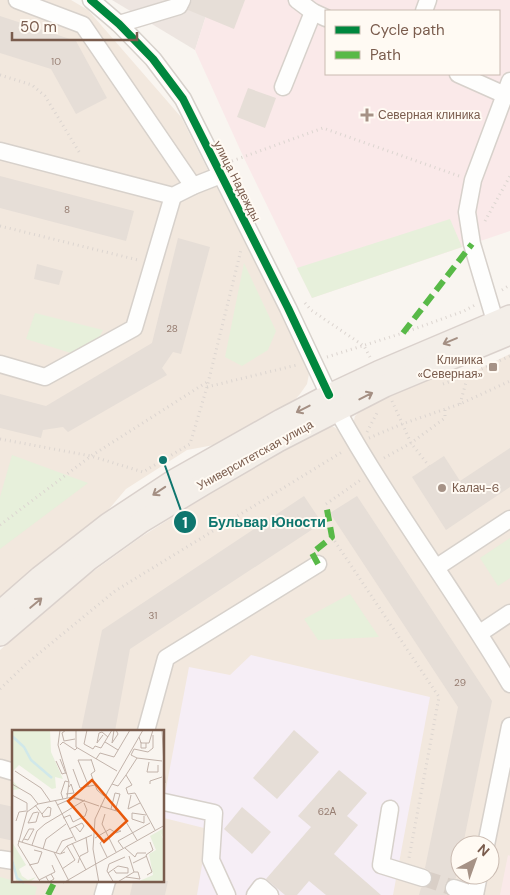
<svg xmlns="http://www.w3.org/2000/svg" width="510" height="895" font-family="'DM Sans',sans-serif">
<style>
.residential{fill:#f2e8de;fill-rule:evenodd}
.industrial{fill:#ede5e0}
.education{fill:#f6eef6}
.medical{fill:#fae9e9;fill-rule:evenodd}
.green{fill:#e7f0db}
.building{fill:#e6ded7}
.lines{fill:none;stroke-linecap:round;stroke-linejoin:round}
.minor-tunnel{stroke:#d9cfc7;stroke-width:16;stroke-dasharray:16 8;stroke-linecap:butt}
.minor-casing{stroke:#d7d1cb;stroke-width:19}
.major-casing{stroke:#dad1cc;stroke-width:24}
.path{stroke:#dcd5d0;stroke-width:3;stroke-dasharray:1 4;stroke-linecap:butt}
.minor{stroke:#fefefd;stroke-width:16}
.major{stroke:#f3eee8;stroke-width:21}
.quiet{stroke:#58b947;stroke-width:6;stroke-dasharray:12 6;stroke-linecap:butt}
.cycleway-casing{stroke:#fffaf3;stroke-width:11}
.cycleway{stroke:#00873e;stroke-width:8}
.oneway{stroke:#a48f83}
.poi-dot{fill:#a69286;stroke:#fffaf3;stroke-width:2}
.labels{text-anchor:middle;dominant-baseline:central;stroke-width:4;stroke-linejoin:round;paint-order:stroke}
.number-label{font-size:10px;fill:#977e72}
.poi-label{font-size:12px;fill:#7a5c4d;stroke:#fffaf3;text-anchor:start}
.street-label{font-size:12px;fill:#7a5c4d;stroke:#fffaf3}
.inset-river{fill:none;stroke:#d0e8ea;stroke-width:2.5}
.inset-road{fill:none;stroke:#c2b3aa;stroke-width:1}
.view{fill:#e8590c;fill-opacity:0.15;stroke:#e8590c;stroke-width:2.5}
.inset-edge{fill:none;stroke:#7a5c4d;stroke-width:2.5}
.leader{fill:none;stroke:#0f766e;stroke-width:2}
.callout-dot{fill:#0f766e;stroke:#fffaf3;stroke-width:2}
.mark-label{font-size:15px;text-anchor:middle;font-weight:bold;fill:#fff}
.callout-label{font-size:14px;text-anchor:middle;font-weight:bold;fill:#0f766e;stroke:#fffaf3;stroke-width:4;stroke-linejoin:round;paint-order:stroke}
</style>
<rect width="100%" height="100%" fill="#f9f5f0"/>
<g class="residential">
<path d="M0 0H71L88 10 181 117 306 363 309 374 307 384 300 394 291 404 214 445 187 450 126 489 104 515 0 600Z"/>
<path d="M510 354V895H0V650L77 583 141 537 236 477 316 430 327 426 334 427 341 432 353 424 355 416 362 409 435 376 473 372ZM14 731H164V881H14ZM460 845H490V875H460Z"/>
</g>
<path class="industrial" d="M112 0H211L195 50Z"/>
<path class="education" d="M251 655 430 697 393 895H197L208 829 164 818V799L189 667 230 675Z"/>
<g class="medical">
<path d="M211 0H510V231L312 298 243 156 195 50ZM326 11H499V74H326Z"/>
<path d="M508 855 510 856V895H500Z"/>
</g>
<g class="green">
<path d="M450 219 462 247 312 298 297 268Z"/>
<path d="M244 263 276 331 268 350 242 366 225 357Z"/>
<path d="M35 313 103 330 95 346 74 354 26 339Z"/>
<path d="M12 455 88 483 0 549V497Z"/>
<path d="M510 538V578L498 586 480 558Z"/>
<path d="M350 594 379 637 318 640 304 619Z"/>
<path d="M0 877 37 887 35 895H0Z"/>
</g>
<g class="building">
<path d="M192 0H245L234 29 188 10Z"/>
<path d="M0 16 76 41 107 98 76 114 51 69 0 53Z"/>
<path d="M248 88 276 98 265 128 237 117Z"/>
<path d="M0 176 134 211 126 241 0 208Z"/>
<path d="M178 238 210 247 181 354 173 352 162 368 167 375 68 432 63 427 43 430 41 438 0 428V394L46 406 152 343Z"/>
<path d="M37 264 63 271 59 285 34 279Z"/>
<path d="M510 448V487L446 530 412 477 444 456 460 481Z"/>
<path d="M304 496 322 523 130 649 115 731H81L102 630Z"/>
<path d="M357 496 492 701 463 845H460V859L456 878 448 880 445 884 444 890 447 895H419L421 888 429 886 433 880 431 872 425 868 458 707 330 513Z"/>
<path d="M294 730 319 752 277 799 253 778Z"/>
<path d="M339 770 367 793 347 816 358 825 334 854 381 895H326L309 881 297 895H285L266 879 311 827 298 816Z"/>
<path d="M0 804 14 807V841L0 838Z"/>
<path d="M242 807 271 832 252 854 224 829Z"/>
<path d="M133 881H168L165 895H130Z"/>
</g>
<g class="lines">
<path class="minor-tunnel" d="M423 878 454 888"/>
<g class="minor-casing">
<g id="minor">
<path d="M17 0 83 25 193 186"/>
<path d="M91 0 119 24 153 59 183 99 288 308 329 395"/>
<path d="M297 0 313 12 326 18"/>
<path d="M424 11 428 0"/>
<path d="M119 24 179 6 182 0"/>
<path d="M458 74 505 95"/>
<path d="M283 87 313 12"/>
<path d="M0 151 173 196 193 186 221 175"/>
<path d="M495 321 472 244 467 212 473 180 510 81"/>
<path d="M0 364 45 377 134 328 173 196"/>
<path d="M337 410C389 504 455 591 510 684"/>
<path d="M437 567 510 519"/>
<path d="M480 633 510 613"/>
<path d="M146 731 166 658 318 564"/>
<path d="M0 768 14 772"/>
<path d="M164 802 214 813 211 860 227 895"/>
<path d="M390 809 381 865 423 878"/>
<path d="M486 845 510 726"/>
<path d="M0 859 14 861"/>
<path d="M454 888 475 895"/>
<path d="M103 895 107 881"/>
<path d="M255 895 261 887 270 895"/>
<path d="M475 895 479 875"/>
</g>
</g>
<g class="major-casing">
<g id="major">
<path d="M0 612 40 577 108 524 173 481 281 420 329 395 378 372 510 316"/>
<path d="M0 635 88 560 141 522 204 484 278 441 385 386 510 334"/>
</g>
</g>
<g class="path">
<path d="M0 75 32 85 45 96 81 155"/>
<path d="M232 161 323 128 459 176"/>
<path d="M485 221 510 176"/>
<path d="M0 226 138 260"/>
<path d="M502 290 510 285"/>
<path d="M305 303 311 310 364 346 370 357"/>
<path d="M327 357 403 333 464 311 475 305"/>
<path d="M443 384 468 375"/>
<path d="M207 387 297 365"/>
<path d="M392 401 411 443 429 466"/>
<path d="M460 404 468 375 510 356"/>
<path d="M367 432 378 411"/>
<path d="M369 438 402 424 460 404 510 381"/>
<path d="M0 439 91 456 143 472 190 444 207 387 241 250"/>
<path d="M384 458 411 443 445 418V409"/>
<path d="M326 504 362 479"/>
<path d="M0 525 91 456 207 382"/>
<path d="M332 537 439 697 409 858"/>
<path d="M0 689 26 664 115 591 342 452"/>
</g>
<use href="#minor" class="minor"/>
<use href="#major" class="major"/>
<g class="quiet">
<path d="M403 333 472 244"/>
<path d="M318 564 312 553 332 537 326 504"/>
<path d="M48 895 55 881"/>
</g>
<g class="cycleway-casing">
<path id="cycleway" d="M91 0 119 24 153 59 183 99 288 308 329 395"/>
</g>
<use href="#cycleway" class="cycleway"/>
</g>
<defs><path id="oneway-shaft" d="M-6 0H5M1.5-3L5.5 0L1.5 3" fill="none" stroke-width="1.6" stroke-linecap="round" stroke-linejoin="round" transform="scale(1.25)"/></defs>
<g class="oneway">
<use href="#oneway-shaft" transform="translate(450 341) rotate(157)"/>
<use href="#oneway-shaft" transform="translate(366 396) rotate(-27)"/>
<use href="#oneway-shaft" transform="translate(303 409) rotate(153)"/>
<use href="#oneway-shaft" transform="translate(159 491) rotate(146)"/>
<use href="#oneway-shaft" transform="translate(36 603) rotate(-40)"/>
</g>
<g class="poi-dot">
<path d="M364.5 107.5h5v5h5v5h-5v5h-5v-5h-5v-5h5z"/>
<rect x="488" y="362" width="10" height="10" rx="2.5"/>
<circle cx="442" cy="488" r="5"/>
</g>
<g class="labels">
<g class="number-label">
<text x="56" y="61">10</text>
<text x="67" y="209">8</text>
<text x="172" y="328">28</text>
<text x="153" y="615">31</text>
<text x="460" y="682">29</text>
<text x="327" y="811">62А</text>
</g>
<g class="poi-label">
<text x="378" y="115">Северная клиника</text>
<text x="483" y="360" text-anchor="end">Клиника<tspan x="483" dy="14">«Северная»</tspan></text>
<text x="452" y="488">Калач-6</text>
</g>
<g class="street-label">
<text transform="translate(237 181) rotate(63)">улица Надежды</text>
<text transform="translate(255 455) rotate(-29)">Университетская улица</text>
</g>
</g>
<g transform="translate(12 730)">
<rect width="152" height="152" fill="#f9f5f0"/>
<path d="M0 0H38L39 22 51 49 43 47 44 58 40 59 7 35 1 41 0 50 8 59 0 60ZM152 98V109L148 102 152 111V152L123 153 141 145 137 124 144 120 138 106ZM0 112 14 135 7 139 10 146 16 150 24 147 18 152H4Z" fill="#e7f0db"/>
<path class="inset-river" d="M0 6 12 17 19 30 40 48M0 130 5 148 12 153"/>
<path class="inset-road" d="M48 0 46 15 57 52 55 68M54 0 50 3 52 11 63 9M64 0V17L105 41M75 0 72 14 81 19 83 16 89 18M101 0H104L106 4 100 13 102 0M150 0 153 53M91 5 85 13 87 3 90 2 96 7M127 7 129 13H137L141 0M93 12 106 20M129 12V18H134V13M48 15 51 12 63 20 65 18M89 18 100 0M122 19 119 25 125 28 150 31M122 19 136 22 141 18V5M48 29 54 44M79 29 83 41 79 44 85 60 92 66M84 29 88 23 102 27 118 0M44 31 50 44 53 43M137 32 135 42H146V35M61 39 68 58 83 55M3 41 29 58 38 71M114 45 125 28M0 54 19 65 26 74M100 54 106 56 114 45 120 55 114 58 116 64 123 63 143 100M138 54V51L150 47M77 57 66 30H79M54 64 62 63 59 54 57 57M0 65 15 73V82M119 65 116 79 128 73M51 69 49 63 53 51 57 52M43 70 64 111M23 75 30 84 36 77 39 78 38 86 31 87 30 84M45 75 61 68 72 71M88 76 108 82 125 110M99 79 103 63 108 64 103 81M26 82 21 83 16 93 24 92 27 82M93 84 90 94 104 122M132 86V93L120 89V83L134 85M51 88 58 85 61 92 73 86 75 80 72 73M4 91 7 82 14 81M57 99 70 93 72 96 68 102 63 96M83 108 98 99 104 103 109 101H103L104 103M94 108 88 113 95 127M6 111 48 124 53 122M10 112 17 99H22L16 110 12 109M60 113 74 140M20 115 25 101 33 94 73 70M111 118 106 111 138 93M113 118 123 127 125 123H134M31 119 34 109 54 94M42 122 58 153M44 123 50 111 61 107M49 123 55 116 80 105M117 126 122 142M66 133 68 126 76 122 74 107M121 133 135 126M17 135 26 133 30 122 22 120M82 135 153 95M50 139 63 130 55 116M96 143 106 136 116 138V143H104L102 140M135 145 140 142 134 125 141 120 138 112M34 147 37 152 42 149 39 144M114 147 128 149 126 142H122M27 150 43 142 40 135M29 153 6 115 15 82 26 74 61 67 87 76M51 153 82 135M87 153 81 119 83 89 96 61 131 0M102 153 95 141 97 134 113 127M104 153 122 142"/>
<path class="view" d="M80 50 115 91 92 112 56 71Z"/>
<rect width="152" height="152" class="inset-edge"/>
</g>
<path class="leader" d="M163 460L185 522"/>
<g class="callout-dot">
<circle cx="163" cy="460" r="5"/>
<circle cx="185" cy="522" r="12"/>
</g>
<g class="mark-label">
<text x="185" y="528">1</text>
</g>
<g class="callout-label">
<text x="267" y="527">Бульвар Юности</text>
</g>
<rect x="325" y="10" width="175" height="65" fill="#fffaf3" stroke="#cabbb1"/>
<rect x="335" y="26" width="25" height="8" fill="#00873e" stroke="#cabbb1"/>
<text x="370" y="35" font-size="15" fill="#7a5c4d">Cycle path</text>
<rect x="335" y="51" width="25" height="8" fill="#58b947" stroke="#cabbb1"/>
<text x="370" y="60" font-size="15" fill="#7a5c4d">Path</text>
<g transform="translate(475 860) rotate(41)"><circle r="24" fill="#fffaf3" stroke="#cabbb1"/>
<path d="M0-4L9 19L0 12L-9 19Z" fill="#a69286"/>
<text y="-8" font-size="14" font-weight="bold" text-anchor="middle" fill="#7a5c4d">N</text>
</g>
<path d="M12 32v8h125v-8" fill="none" stroke="#7a5c4d" stroke-width="2.5"/>
<text x="20" y="32" font-size="15" fill="#7a5c4d" stroke="#fffaf3" stroke-width="4" paint-order="stroke">50 m</text>
</svg>
